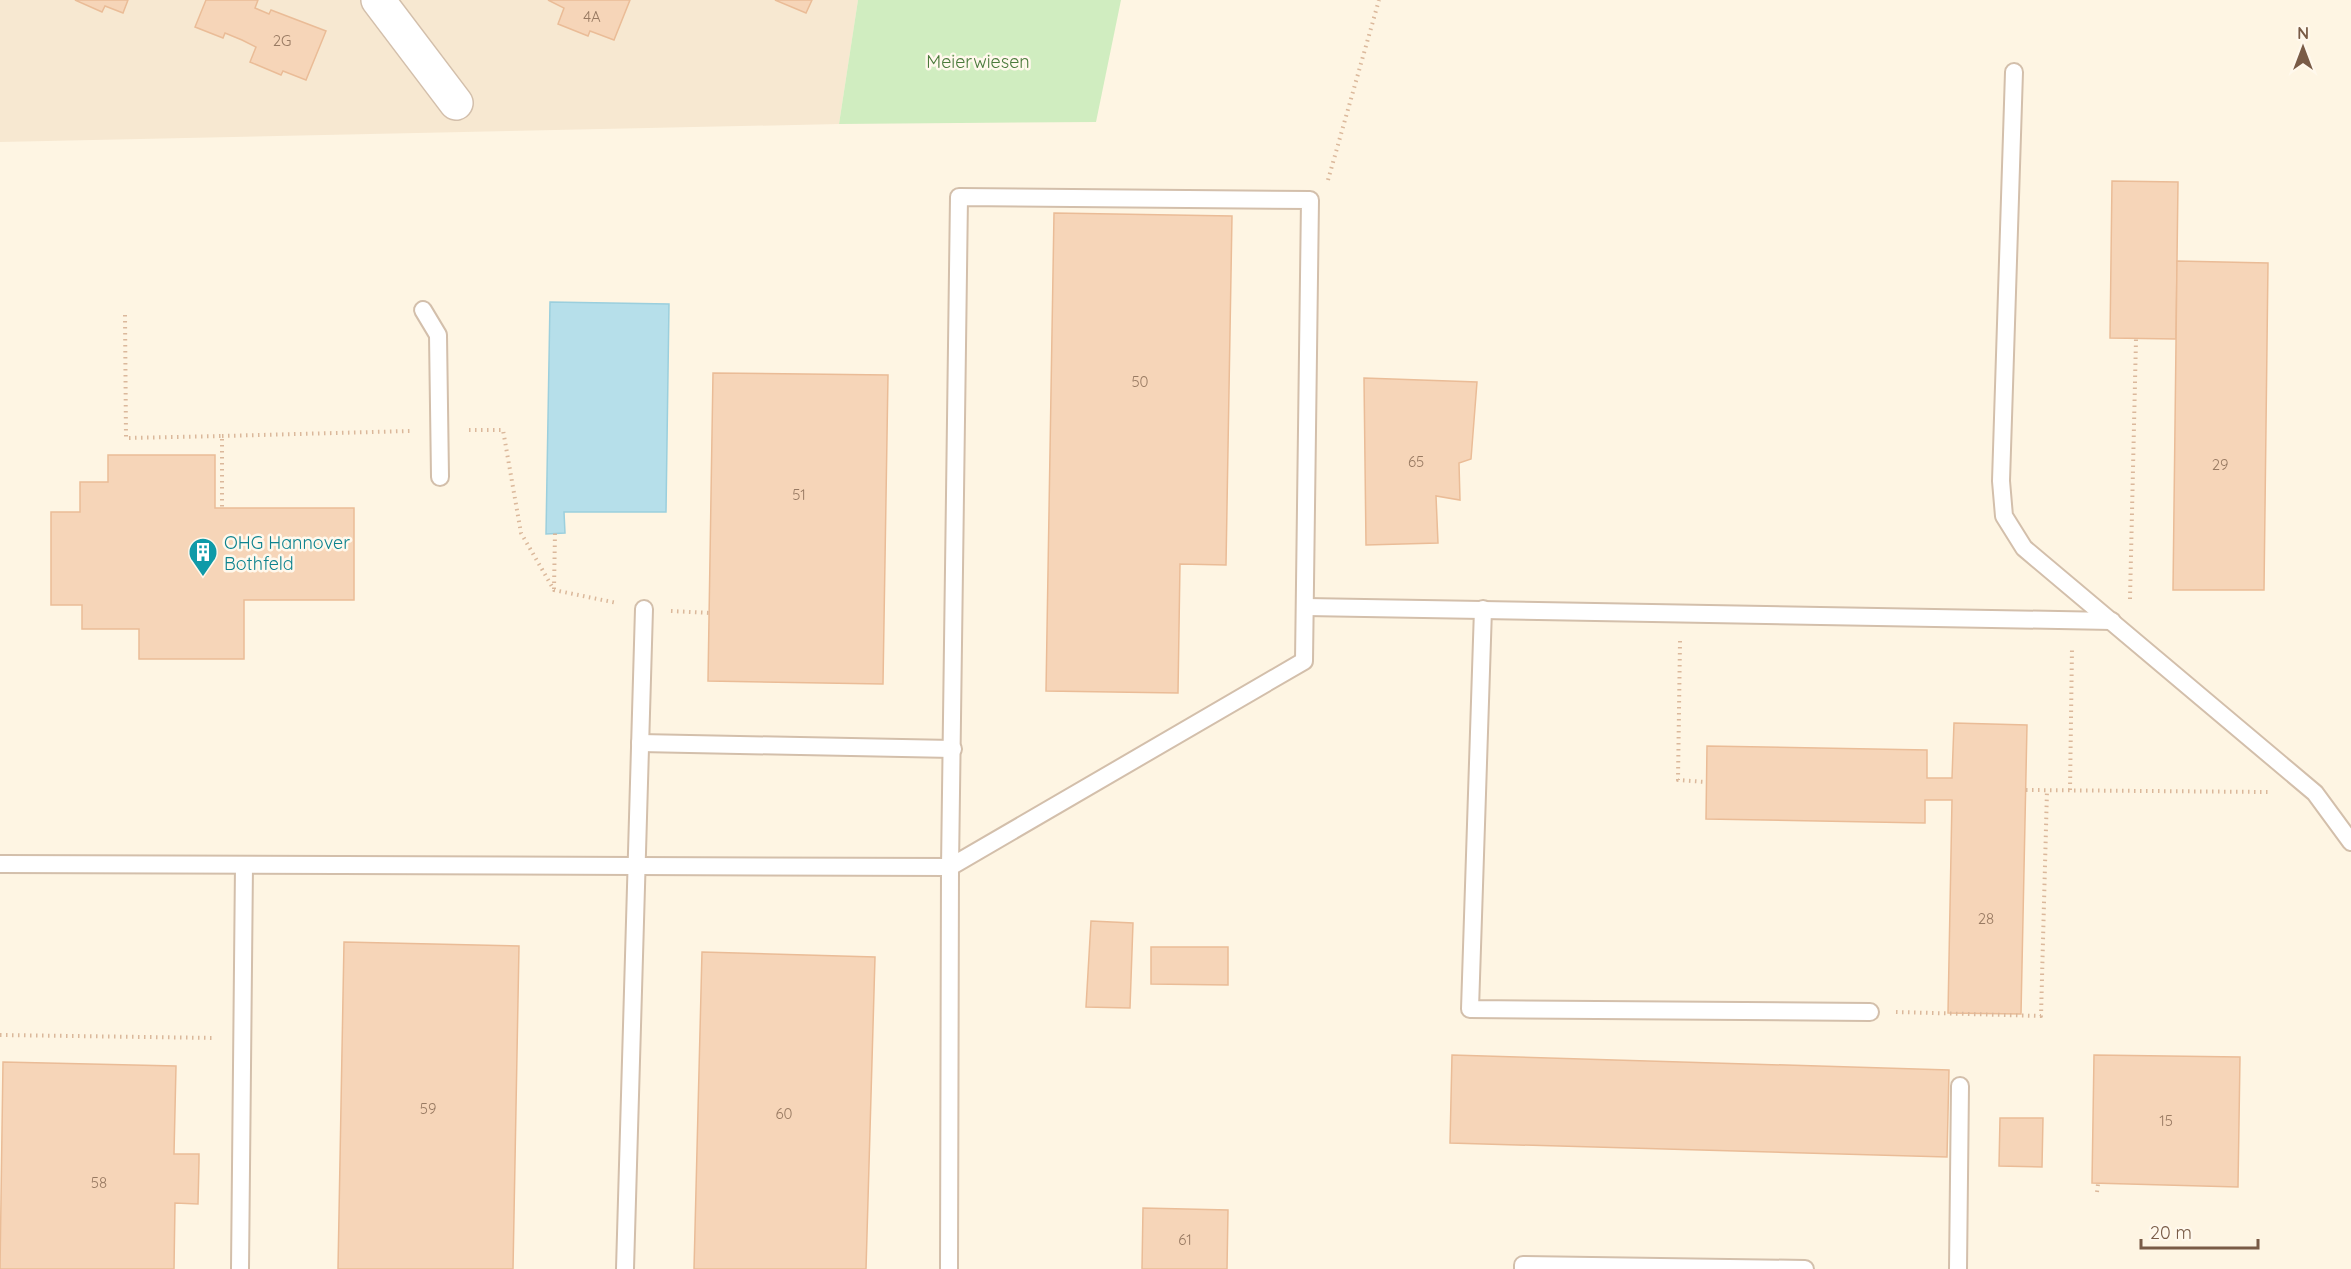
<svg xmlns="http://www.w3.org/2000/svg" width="2351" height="1269" font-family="Quicksand,sans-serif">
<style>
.residential{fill:#f7e8d1}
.green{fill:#d0edc0}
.water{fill:#b6dfea;stroke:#9bcfdd;stroke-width:1.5}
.building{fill:#f6d5b8;stroke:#eabc97;stroke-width:1.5}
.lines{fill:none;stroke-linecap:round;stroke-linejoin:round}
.lane-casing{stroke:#d3bfab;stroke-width:20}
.street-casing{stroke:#d3bfab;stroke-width:36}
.path{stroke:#dbb89b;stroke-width:4;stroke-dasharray:1.5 4.5;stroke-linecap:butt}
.lane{stroke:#fff;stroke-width:16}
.street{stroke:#fff;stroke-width:33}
.labels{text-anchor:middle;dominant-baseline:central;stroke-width:5;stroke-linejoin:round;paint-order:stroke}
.number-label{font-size:15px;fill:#987a62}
.park-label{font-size:18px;fill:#4a7a3b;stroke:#fff8ec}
.culture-label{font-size:18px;fill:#0d838f;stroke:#fff8ec;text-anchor:start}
</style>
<rect width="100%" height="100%" fill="#fef5e3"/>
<path class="residential" d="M0 0H858L839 124 0 142Z"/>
<path class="green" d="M858 0H1121L1096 122 839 124Z"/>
<path class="water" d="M550 302 669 304 666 512H564L565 533 546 534Z"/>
<g class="building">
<path d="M75 0H128L123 13 105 6 102 12Z"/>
<path d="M206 0H258L255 8 269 14 271 10 326 31 306 80 283 71 281 75 250 62 256 47 242 40 225 33 223 38 195 27Z"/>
<path d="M548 0H630L614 40 590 31 588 36 558 24 564 8Z"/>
<path d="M775 0H812L806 13Z"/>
<path d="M2112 181 2178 182 2176 339 2110 338Z"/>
<path d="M1054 213 1232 216 1226 565 1180 564 1178 693 1046 691Z"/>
<path d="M2177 261 2268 263 2264 590H2173Z"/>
<path d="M713 373 888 375 883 684 708 681Z"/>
<path d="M1364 378 1477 382 1471 459 1459 463 1460 500 1436 496 1438 543 1366 545Z"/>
<path d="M108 455H215V508H354V600H244V659H139V629H82V605H51V512H80V482H108Z"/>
<path d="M1954 723 2027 725 2021 1014 1948 1013 1952 800H1925V823L1706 819 1707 746 1927 750V778H1952Z"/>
<path d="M1091 921 1133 923 1130 1008 1086 1007Z"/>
<path d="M344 942 519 946 513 1269H338Z"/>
<path d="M1151 947H1228V985L1151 984Z"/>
<path d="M702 952 875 957 866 1269H694Z"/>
<path d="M1452 1055 1949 1070 1947 1157 1450 1143Z"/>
<path d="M2094 1055 2240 1057 2238 1187 2092 1183Z"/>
<path d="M3 1062 176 1066 174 1154H199V1161L198 1204 175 1203 174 1269H0Z"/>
<path d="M2000 1118H2043L2042 1167 1999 1166Z"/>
<path d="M1143 1208 1228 1210 1227 1269H1142Z"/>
</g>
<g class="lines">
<g class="lane-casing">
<g id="lane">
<path d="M2014 72 2001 481 2004 516 2024 548 2315 793 2351 842"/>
<path d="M423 310 438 335 440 477"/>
<path d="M1306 607 2112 621"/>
<path d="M1483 609 1470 1009 1870 1012"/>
<path d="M640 743 953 749"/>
<path d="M0 864 950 867 1304 661 1310 200 959 197 950 867 949 1269"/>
<path d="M240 1269 244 865"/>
<path d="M625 1269 644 609"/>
<path d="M1523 1269V1265L1805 1269"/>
<path d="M1958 1269 1960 1086"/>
</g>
</g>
<g class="street-casing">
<path id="street" d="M378 0 456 103"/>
</g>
<g class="path">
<path d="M1328 180 1379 0"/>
<path d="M125 315 126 438 222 436V508"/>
<path d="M469 430H503L521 533 554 590 617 603"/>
<path d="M222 436 410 431"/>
<path d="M554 589 555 533"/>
<path d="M2130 599 2136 339"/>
<path d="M671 611 710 613"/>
<path d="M1680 641 1678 780 1706 782"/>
<path d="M2026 790 2268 792"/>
<path d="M2070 790 2072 648"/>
<path d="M1896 1012 2041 1016 2047 790"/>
<path d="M0 1035 215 1038"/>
<path d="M2097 1192 2098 1184"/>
</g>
<use href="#lane" class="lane"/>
<use href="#street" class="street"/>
</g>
<defs>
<g id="building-pin" transform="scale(1.5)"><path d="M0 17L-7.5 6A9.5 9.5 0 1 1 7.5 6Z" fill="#0f9aa8" stroke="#fff8ec"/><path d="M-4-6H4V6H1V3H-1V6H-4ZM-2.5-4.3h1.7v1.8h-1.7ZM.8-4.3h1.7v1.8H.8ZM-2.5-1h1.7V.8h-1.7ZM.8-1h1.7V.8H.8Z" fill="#fff"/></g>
</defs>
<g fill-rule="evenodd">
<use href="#building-pin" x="203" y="552"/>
</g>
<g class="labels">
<g class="number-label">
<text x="592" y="16">4A</text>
<text x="282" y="40">2G</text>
<text x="1140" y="381">50</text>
<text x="1416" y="461">65</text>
<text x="2220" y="464">29</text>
<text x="799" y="494">51</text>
<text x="1986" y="918">28</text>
<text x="428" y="1108">59</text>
<text x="784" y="1113">60</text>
<text x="2166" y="1120">15</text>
<text x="99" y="1182">58</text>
<text x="1185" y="1239">61</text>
</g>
<g class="park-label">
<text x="978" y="61">Meierwiesen</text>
</g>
<g class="culture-label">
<text x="224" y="542">OHG Hannover<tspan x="224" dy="21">Bothfeld</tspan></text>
</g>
</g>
<g transform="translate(2303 48)" stroke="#fff8ec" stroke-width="4.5" paint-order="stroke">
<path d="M0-4.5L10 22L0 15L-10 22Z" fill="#795b46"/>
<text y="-9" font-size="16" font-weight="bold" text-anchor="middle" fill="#795b46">N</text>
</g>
<path d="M2141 1239v9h117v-9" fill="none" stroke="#795b46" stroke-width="3"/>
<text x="2150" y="1239" font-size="18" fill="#795b46" stroke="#fff8ec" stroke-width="4.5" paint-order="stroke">20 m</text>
</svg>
